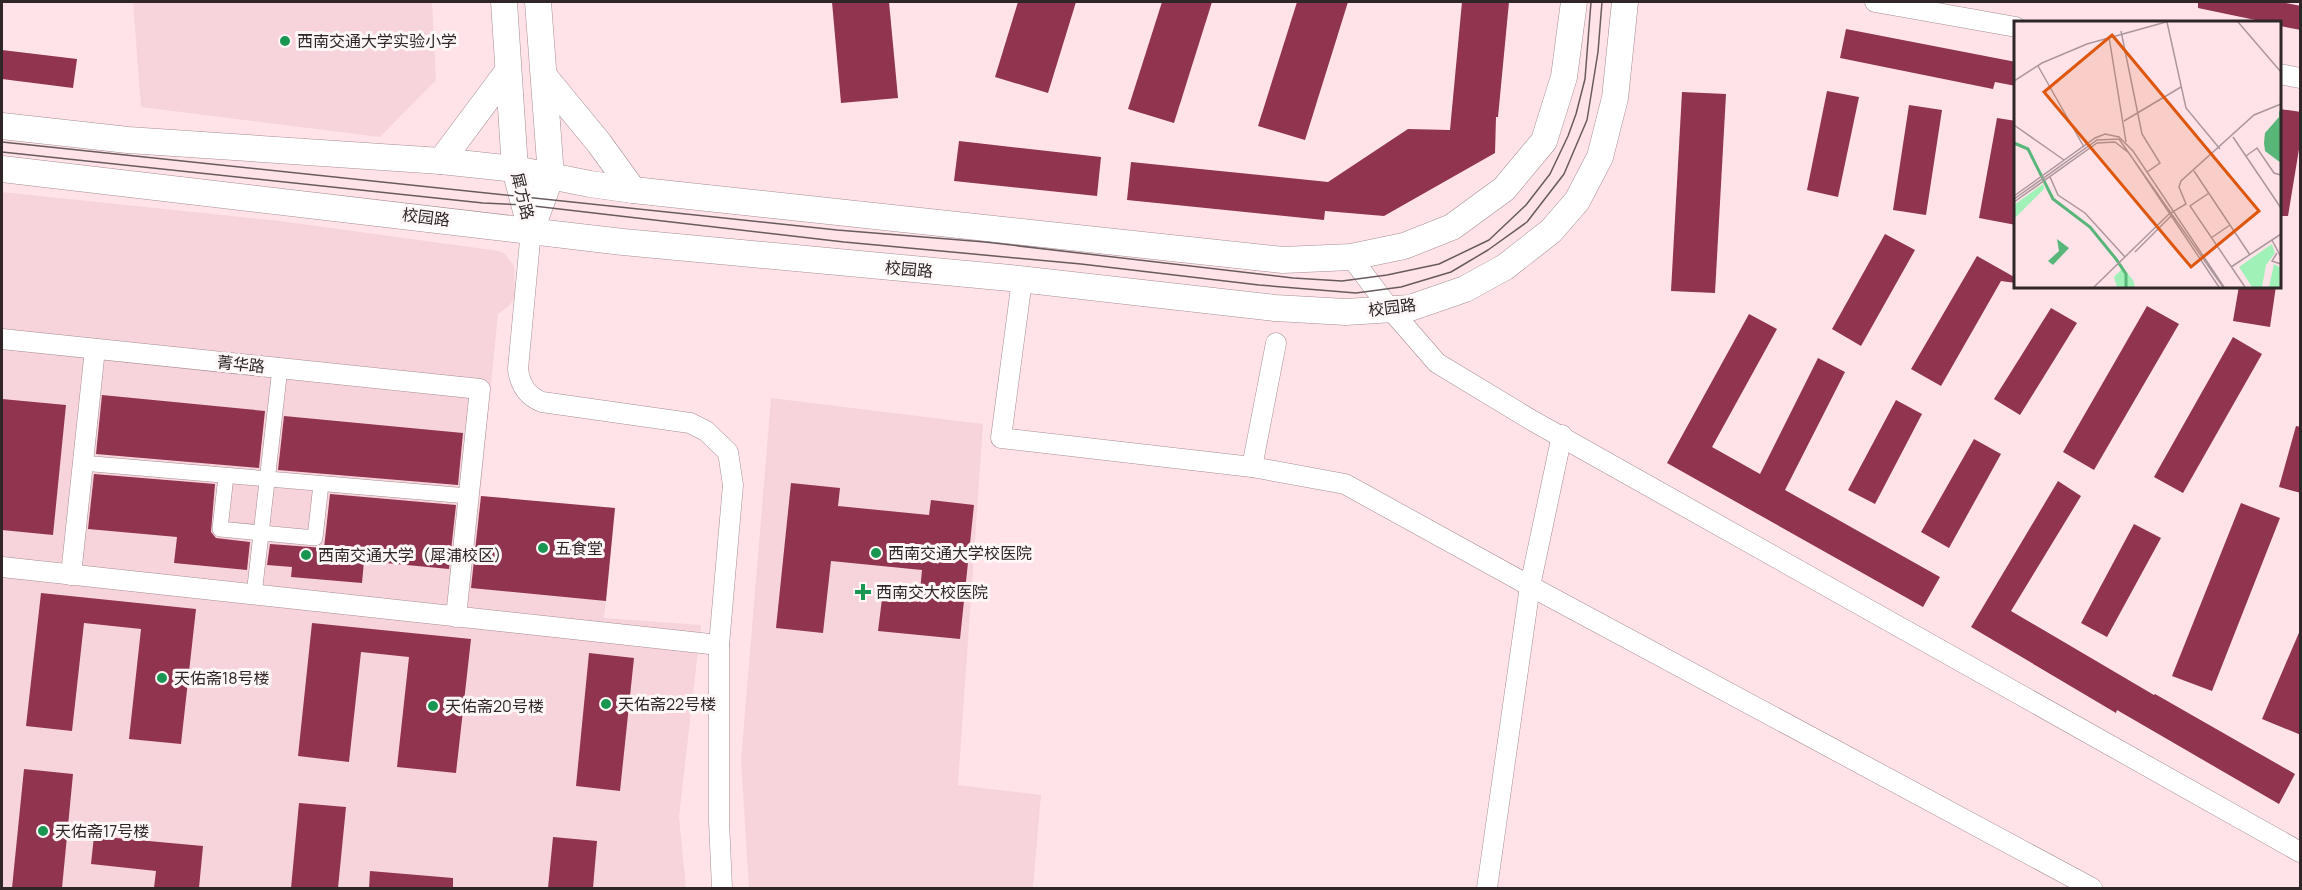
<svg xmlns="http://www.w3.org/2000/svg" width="2302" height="890" font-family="Manrope,'Noto Sans SC',sans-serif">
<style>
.built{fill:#f7d4db}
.building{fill:#903450}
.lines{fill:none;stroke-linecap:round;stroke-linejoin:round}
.pedestrian-casing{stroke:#a68d92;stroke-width:16}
.minor-casing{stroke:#a68d92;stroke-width:21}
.tertiary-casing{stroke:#a68d92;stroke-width:27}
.pedestrian{stroke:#fff;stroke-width:15}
.minor{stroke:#fff;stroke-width:20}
.tertiary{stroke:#fff;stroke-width:26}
.tram{stroke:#695a5d;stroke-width:1.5}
.poi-dot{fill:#1a9653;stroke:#fdf7f8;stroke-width:2}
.labels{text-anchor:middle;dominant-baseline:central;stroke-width:6;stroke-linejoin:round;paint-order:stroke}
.poi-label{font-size:16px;fill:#302628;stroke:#fdf7f8;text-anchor:start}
.street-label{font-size:16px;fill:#302628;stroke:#fdf7f8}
.inset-river{fill:none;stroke:#58b679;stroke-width:3}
.inset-road{fill:none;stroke:#ac979c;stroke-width:1.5}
.view{fill:#df560d;fill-opacity:0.15;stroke:#df560d;stroke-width:3}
.inset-edge{fill:none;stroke:#302628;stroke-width:3}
</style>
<rect width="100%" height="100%" fill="#ffe3e9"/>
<g class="built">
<path d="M133 2H432L436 80 380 137 141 107Z"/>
<path d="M2 192 280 221 499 251 505 254 514 266 515 297 509 306 498 314 480 496 615 508 604 618 701 625 679 817 686 888H2Z"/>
<path d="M771 398 983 424 958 785 1041 795 1033 888H749L741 760Z"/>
</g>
<g class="building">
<path d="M832 2H889L898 98 841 103Z"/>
<path d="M1018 2H1076L1048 93 995 77Z"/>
<path d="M1162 2H1212L1174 123 1128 109Z"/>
<path d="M1297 2H1348L1305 140 1258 126Z"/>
<path d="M1462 2H1509L1498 117H1496L1495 153 1384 216 1325 211 1324 220 1127 200 1131 162 1328 182 1408 129 1450 130Z"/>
<path d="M2198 2H2281L2301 6V30L2280 26V22H2265L2198 8Z"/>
<path d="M1846 29 2016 62V86L1995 82 1993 89 1840 58Z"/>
<path d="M2 50 77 59 73 88 2 79Z"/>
<path d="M1827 91 1859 97 1838 197 1807 190Z"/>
<path d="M1682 92 1726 94 1715 293 1671 291Z"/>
<path d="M1909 105 1942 110 1926 215 1893 210Z"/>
<path d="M2280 109 2301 112V137L2288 216H2280Z"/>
<path d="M1997 118 2016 121V225L1979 218Z"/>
<path d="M959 141 1101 157 1097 196 954 181Z"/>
<path d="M1885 234 1915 250 1861 346 1832 329Z"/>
<path d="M1977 256 2016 278V283L2001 281 1941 386 1911 369Z"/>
<path d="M2239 286H2276L2270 327 2233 321Z"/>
<path d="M2147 306 2179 324 2094 470 2063 452Z"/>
<path d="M2051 308 2077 323 2020 415 1994 399Z"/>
<path d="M1749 314 1777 329 1712 447 1760 474 1818 358 1845 372 1785 490 1940 577 1923 607 1667 463Z"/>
<path d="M2233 337 2262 354 2183 493 2154 477Z"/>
<path d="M102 395 265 411 259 468 96 454Z"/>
<path d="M2 399 66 405 53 535 2 530Z"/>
<path d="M1896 400 1922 414 1875 504 1848 490Z"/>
<path d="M284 416 463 433 458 485 278 470Z"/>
<path d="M2296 426 2301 427V493L2279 487Z"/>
<path d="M1974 439 2001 454 1949 548 1921 532Z"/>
<path d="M94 474 215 484 211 532 216 538 250 542 247 570 174 563 177 537 88 529Z"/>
<path d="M2058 481 2081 496 2011 611 2154 695 2155 694 2295 774 2279 804 2117 710 2116 713 1971 627Z"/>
<path d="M791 483 840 488 838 506 929 515 931 500 974 505 960 639 878 631 882 599 919 602 922 570 831 561 823 633 776 628Z"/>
<path d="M330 494 456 505 449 569 364 561 362 583 291 577 292 567 267 565 270 544 324 548Z"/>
<path d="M481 496 615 508 606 601 471 588Z"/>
<path d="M2241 503 2280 518 2212 691 2172 676Z"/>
<path d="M2134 524 2161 538 2107 637 2081 623Z"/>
<path d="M41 593 196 609 181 744 129 739 141 629 84 623 72 731 26 726Z"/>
<path d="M312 623 471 639 456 773 397 767 409 657 361 652 349 762 298 756Z"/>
<path d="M2301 628V735L2262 719Z"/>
<path d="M589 653 634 658 620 791 576 786Z"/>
<path d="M24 769 73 774 62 888H12Z"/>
<path d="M299 803 346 807 338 888H291Z"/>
<path d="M94 836 203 846 199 888H154L156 871 91 864Z"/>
<path d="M553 837 597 841 593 888H548Z"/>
<path d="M370 871 453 878V888H369Z"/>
</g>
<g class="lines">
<g class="pedestrian-casing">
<g id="pedestrian">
<path d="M82 463 468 496"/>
<path d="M226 476 220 529 315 538 321 484"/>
<path d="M254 595 280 368"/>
</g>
</g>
<g class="minor-casing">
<g id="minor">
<path d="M1875 2 2016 27"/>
<path d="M2280 74 2300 78"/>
<path d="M531 230 518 369C520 385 527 396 542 402L690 423 706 431 728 452 733 485 719 645V821L722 888"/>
<path d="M1351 257 1390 309 1437 363 1533 421 2300 852"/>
<path d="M1022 280 1001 438 1252 467 1345 484 1530 586 2092 888"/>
<path d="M2 339 480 389 456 617"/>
<path d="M1252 467 1276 343"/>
<path d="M2 567 719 645"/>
<path d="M71 575 95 349"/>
<path d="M1487 888 1530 586 1562 435"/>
</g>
</g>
<g class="tertiary-casing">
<g id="tertiary">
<path d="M504 2 515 169 531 230"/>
<path d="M544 76 599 143 633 190"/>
<path d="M2 126 128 140 441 161 515 169 590 184 633 190 1283 260 1351 257 1404 246 1452 227 1504 189 1544 141 1564 77 1574 2"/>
<path d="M441 161 508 71"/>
<path d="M2 169 623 242 1010 278 1275 308 1346 312 1410 308 1465 289 1505 267 1551 231 1577 201 1600 157 1615 98 1625 2"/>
<path d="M531 230 551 176 538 2"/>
</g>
</g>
<use href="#pedestrian" class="pedestrian"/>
<use href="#minor" class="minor"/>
<use href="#tertiary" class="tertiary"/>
<g class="tram">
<path d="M2 142 837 230 985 242 1293 278 1342 281 1387 275 1439 264 1489 240 1526 205 1550 174 1568 136 1576 114 1585 79 1591 2"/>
<path d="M2 152 483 203 525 205 844 242 1081 264 1259 285 1356 293 1401 287 1451 272 1488 250 1527 222 1564 174 1587 120 1598 52 1602 2"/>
</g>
</g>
<g class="poi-dot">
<circle cx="285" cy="41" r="6"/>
<circle cx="543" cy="548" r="6"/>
<circle cx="876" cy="553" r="6"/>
<circle cx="306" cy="555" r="6"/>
<path d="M860 583h6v6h6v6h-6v6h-6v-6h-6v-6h6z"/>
<circle cx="162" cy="678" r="6"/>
<circle cx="606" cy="704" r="6"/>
<circle cx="433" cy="706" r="6"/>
<circle cx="43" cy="831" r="6"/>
</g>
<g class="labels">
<g class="poi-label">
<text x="297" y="41">西南交通大学实验小学</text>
<text x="555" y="548">五食堂</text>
<text x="888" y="553">西南交通大学校医院</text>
<text x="318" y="555">西南交通大学（犀浦校区）</text>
<text x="876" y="592">西南交大校医院</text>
<text x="174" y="678">天佑斋18号楼</text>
<text x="618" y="704">天佑斋22号楼</text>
<text x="445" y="706">天佑斋20号楼</text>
<text x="55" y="831">天佑斋17号楼</text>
</g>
<g class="street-label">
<text transform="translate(523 196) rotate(76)">犀方路</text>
<text transform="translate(426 217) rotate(7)">校园路</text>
<text transform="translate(909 269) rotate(5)">校园路</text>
<text transform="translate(1392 307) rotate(-7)">校园路</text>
<text transform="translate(241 364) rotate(6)">菁华路</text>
</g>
</g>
<g transform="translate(2014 21)">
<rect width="267" height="267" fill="#ffe3e9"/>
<path d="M29 163 30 168 0 198V184ZM258 223 261 232 252 244 248 266H238L225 246ZM260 243 267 247V266H255ZM109 247 119 259 121 266H103L100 256Z" fill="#9ff1b8"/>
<path d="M265 89 267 93V142L251 130 250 122 251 112 265 96ZM43 218 55 227 39 244 34 240 45 230Z" fill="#58b679"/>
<path class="inset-river" d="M0 122 14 128 39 178 76 206 102 238 112 253V266"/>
<path class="inset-road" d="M153 1 172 87 206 128M224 1 267 51M107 10 128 113 146 142 133 151M95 16 112 121M24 45 70 126M0 60 28 42 73 23 152 1M110 100 167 66M0 104 50 139M219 116 267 187M232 135 243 127 260 152 267 154M180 150 236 234M36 156 44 174 71 192 111 236M195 172 176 185 231 266M0 175 81 117 91 113 105 116 119 130 210 266M0 178 83 119 105 118 209 266M0 181 83 122 101 121 115 132 205 266M197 217 216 204M258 219 267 236M121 231 158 194M263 232 258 240 267 243M217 246 267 213M80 266 155 193 172 183 165 166 167 160 240 94 267 83"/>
<path class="view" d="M98 14 245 190 177 246 30 71Z"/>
<rect width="267" height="267" class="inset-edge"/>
</g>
<rect width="2302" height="890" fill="none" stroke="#302628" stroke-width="6"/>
</svg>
